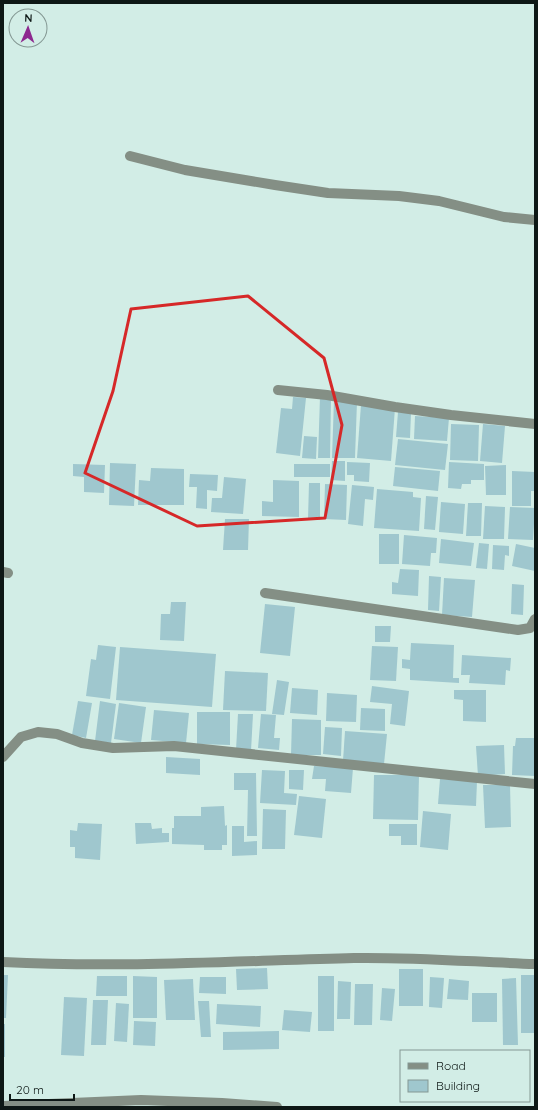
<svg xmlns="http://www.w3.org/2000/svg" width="538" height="1110" font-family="Quicksand,sans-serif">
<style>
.building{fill:#9fc7ce}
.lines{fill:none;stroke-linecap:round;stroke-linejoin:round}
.street{stroke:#848f85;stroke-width:10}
.marked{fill:none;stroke:#d62828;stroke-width:3;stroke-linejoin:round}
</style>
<rect width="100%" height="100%" fill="#d2ede6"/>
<g class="building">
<path d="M293 397 306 398 300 456 276 453 281 408 292 409Z"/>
<path d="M320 397 331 398 330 458H318Z"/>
<path d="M334 400 357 401 355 458H332Z"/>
<path d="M361 405 395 408 391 461 357 458Z"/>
<path d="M398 412 411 413 410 438 396 437Z"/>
<path d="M415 416 449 418 447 441 414 439Z"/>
<path d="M451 424 479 425 478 461 450 460Z"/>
<path d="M483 424 505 426 502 463 480 461Z"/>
<path d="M304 436 317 437 316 459 302 458Z"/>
<path d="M398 439 448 444 445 470 395 465Z"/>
<path d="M332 461H345V481L331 480Z"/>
<path d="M347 462 370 463 369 482 354 481V475H347Z"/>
<path d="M449 462 484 464V480H471V484H462L461 489 448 488Z"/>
<path d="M110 463 136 464 134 506 109 505Z"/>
<path d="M73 464 105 465 104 493 84 492V477L73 476Z"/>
<rect x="294" y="464" width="36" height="13"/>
<path d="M506 465V495H486L485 466Z"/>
<path d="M395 467 440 471 438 491 393 486Z"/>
<path d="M151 468 184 469V505H138L139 480 150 481Z"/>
<path d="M512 471 535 472V491H531V506H512Z"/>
<path d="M190 474 218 475 217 491 207 490V509L196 508 197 487H189Z"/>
<path d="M224 477 246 479 243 514 211 512 212 498H222Z"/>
<path d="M273 480 299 481V517L262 516V501L273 502Z"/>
<path d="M309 483H320V520L308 519Z"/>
<path d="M325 484 347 485 346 520 324 519Z"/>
<path d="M352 485 374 487 373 500 365 499 363 526 348 524Z"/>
<path d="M377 489 413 492V497L421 498 419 531 374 528Z"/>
<path d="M426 496 438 497 435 530 424 529Z"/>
<path d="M441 502 465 504 463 534 439 532Z"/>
<path d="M468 503H482L481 536H466Z"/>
<path d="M485 506 505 507 504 539H483Z"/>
<path d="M510 507 535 508 533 540 508 539Z"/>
<path d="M225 519H249L248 550H223Z"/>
<rect x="379" y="534" width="20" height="30"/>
<path d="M404 535 437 538 436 553H431L430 566 402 564Z"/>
<path d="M441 539 474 543 471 566 439 563Z"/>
<path d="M479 543 489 544 487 569 476 568Z"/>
<path d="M516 544 535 548V571L512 566Z"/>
<path d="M493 545 509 546V556L505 555 504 570 492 569Z"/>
<path d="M400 569 419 570 418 596 392 594V582L398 583Z"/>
<path d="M429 576 441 577 439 611 428 610Z"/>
<path d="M444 578 475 580 472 617 442 615Z"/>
<path d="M512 584 524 585 523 615 511 614Z"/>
<path d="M171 602H186L184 641 160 640 161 614H170Z"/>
<path d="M265 604 295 607 290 656 260 653Z"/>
<path d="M375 626H391L390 642H375Z"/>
<path d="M411 643 454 645 453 678H459V683L410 680V669L402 668V659L410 660Z"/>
<path d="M98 645 116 647 110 699 86 696 91 659 96 660Z"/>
<path d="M372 646 398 647 396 681 370 680Z"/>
<path d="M120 647 216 654 212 707 116 700Z"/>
<path d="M462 655 511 658 510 671 506 670 505 685 469 683 470 675H461Z"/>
<path d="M225 671 268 673 266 711 223 710Z"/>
<path d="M277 680 289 682 284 715 272 714Z"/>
<path d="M372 686 409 691 405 726 390 724 392 704 370 702Z"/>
<path d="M292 688 318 690 317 715 290 713Z"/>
<path d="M454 690H486V722L463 721V700L454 699Z"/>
<path d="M327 693 357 695 356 722 326 721Z"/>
<path d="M78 701 92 703 86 738 72 735Z"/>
<path d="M100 701 116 704 111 743 95 741Z"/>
<path d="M119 703 146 707 141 743 114 739Z"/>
<path d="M361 708 385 709V731L360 730Z"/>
<path d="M154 710 189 713 186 743 151 740Z"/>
<path d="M197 712H230V745L197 744Z"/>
<path d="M238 714H253L251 751 236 750Z"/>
<path d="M261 714 276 715 274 738H280L279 750 258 748Z"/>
<path d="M292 719 321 720V755H291Z"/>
<path d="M325 727 342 728 341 756 323 754Z"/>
<path d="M345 731 387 734 384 764 343 761Z"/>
<path d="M516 738H535V776L512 775 513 746H515Z"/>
<path d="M504 745 505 774 478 776 476 746Z"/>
<path d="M166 757 200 759V775L166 773Z"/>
<path d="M314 766 353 768 351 793 325 791 326 779H312Z"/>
<path d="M262 770 285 771 284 793 297 794 296 805 260 803Z"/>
<path d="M289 770H304L303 790 289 789Z"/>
<path d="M234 773H256L257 836H247L248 790H234Z"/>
<path d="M374 775H419L418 820 373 819Z"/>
<path d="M440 779 477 781 476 806 438 804Z"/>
<path d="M483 785H510L511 827 485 828Z"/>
<path d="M299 796 326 799 322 838 294 835Z"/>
<path d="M224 806 225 826 227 825V845H222V850H204V845L172 844V828H174V816H201V807Z"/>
<path d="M263 809 286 810 285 849H262Z"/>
<path d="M423 811 451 814 448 850 420 847Z"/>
<path d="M78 823 102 824 100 860 75 858V847H70V830L77 831Z"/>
<path d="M135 823H151L152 829 162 828V833H169V842L136 844Z"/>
<path d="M389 824H417V845H401V836H389Z"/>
<path d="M232 826H244V842L257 841V855L232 856Z"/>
<path d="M267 968 268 989 237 990 236 969Z"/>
<rect x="399" y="969" width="24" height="37"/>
<path d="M3 975H8L6 1018H3Z"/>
<rect x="521" y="975" width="14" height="58"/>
<path d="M97 976H127V996H96Z"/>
<path d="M133 976 157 977V1018H133Z"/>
<rect x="318" y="976" width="16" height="55"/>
<path d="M200 977H226V994L199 993Z"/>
<path d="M430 977 444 978 442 1008 429 1007Z"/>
<path d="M516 978 518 1045H503L502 979Z"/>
<path d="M193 979 195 1020H166L164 980Z"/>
<path d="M449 979 469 981 468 1000 447 999Z"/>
<path d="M338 981 351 982 350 1019H337Z"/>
<path d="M355 984H373L372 1025H354Z"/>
<path d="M382 988 395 989 392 1021 380 1020Z"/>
<rect x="472" y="993" width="25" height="29"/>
<path d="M64 997 87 998 84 1056 61 1055Z"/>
<path d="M93 1000H108L106 1045H91Z"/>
<path d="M198 1001H209L211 1037H201Z"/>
<path d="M116 1003 129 1004 127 1042 114 1041Z"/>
<path d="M217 1004 261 1006 260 1027 216 1024Z"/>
<path d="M284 1010 312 1012 310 1032 282 1030Z"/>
<path d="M134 1021 156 1022 155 1046 133 1045Z"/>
<rect x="3" y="1024" width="2" height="33"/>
<path d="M279 1031V1049L223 1050V1032Z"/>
</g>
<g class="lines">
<g class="street">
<path d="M130 156 185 170 275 185 328 193 399 196 439 201 504 217 535 220"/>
<path d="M278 390 327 395 395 407 451 415 535 424"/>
<path d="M3 572 8 573"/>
<path d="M265 593 518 630 530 628 535 619"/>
<path d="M3 757 21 737 38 732 57 734 82 743 113 748 174 746 535 784"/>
<path d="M3 962C120 968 237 961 354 958 414 957 475 962 535 964"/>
<path d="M3 1106 141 1100 222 1103 277 1107"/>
</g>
</g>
<path class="marked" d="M248 296 324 358 342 425 325 518 197 526 85 473 113 391 131 309Z"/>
<rect width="538" height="1110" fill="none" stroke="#0e1816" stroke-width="8"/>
<rect x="400" y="1050" width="130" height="52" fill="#d2ede6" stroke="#849893"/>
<rect x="408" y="1063" width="20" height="6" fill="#848f85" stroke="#849893"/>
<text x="436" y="1070" font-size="12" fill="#0e1816">Road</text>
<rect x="408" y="1080" width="20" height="12" fill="#9fc7ce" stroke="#849893"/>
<text x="436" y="1090" font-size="12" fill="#0e1816">Building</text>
<g transform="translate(28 28) rotate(2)"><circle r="19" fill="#d2ede6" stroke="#849893"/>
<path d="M0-3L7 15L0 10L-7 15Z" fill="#8d288f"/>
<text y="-6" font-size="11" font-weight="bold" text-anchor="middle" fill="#0e1816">N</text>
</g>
<path d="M10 1094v6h64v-6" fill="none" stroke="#0e1816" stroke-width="2"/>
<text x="16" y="1094" font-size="12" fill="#0e1816" stroke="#d2ede6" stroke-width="3" paint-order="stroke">20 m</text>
</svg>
